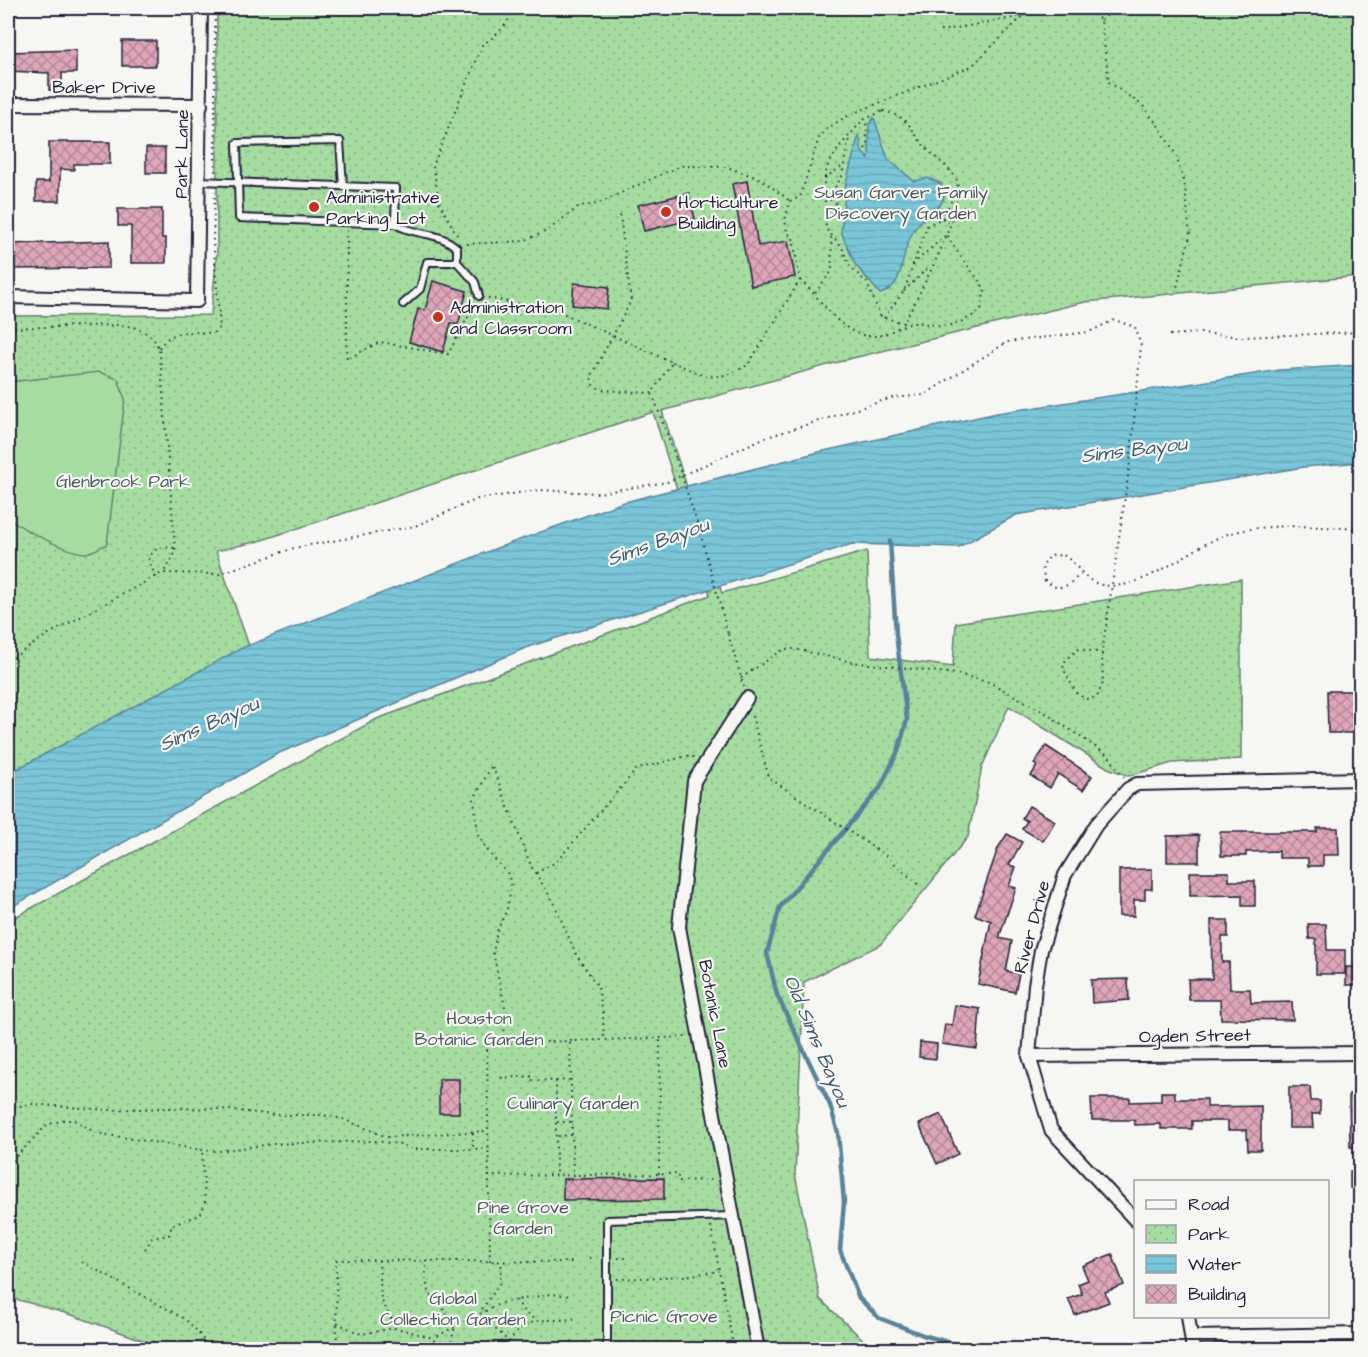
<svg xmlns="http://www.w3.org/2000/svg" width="1368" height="1357" font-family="'Architects Daughter',sans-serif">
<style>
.park{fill:url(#park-dots);stroke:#64806e;stroke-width:1.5}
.pitch{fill:#a5dda1;stroke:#64806e;stroke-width:1.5}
.water{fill:url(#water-rules);stroke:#57849a;stroke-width:1.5}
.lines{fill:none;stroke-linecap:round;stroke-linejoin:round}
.stream{stroke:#57849a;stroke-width:4.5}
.building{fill:url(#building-cross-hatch);stroke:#22223b;stroke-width:1.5}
.service-casing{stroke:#22223b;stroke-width:10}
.minor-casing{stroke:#22223b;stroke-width:16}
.path{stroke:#22223b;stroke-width:2;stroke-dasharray:1.5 4.5;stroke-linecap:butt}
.service{stroke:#f6f6f2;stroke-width:6}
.minor{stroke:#f6f6f2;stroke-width:12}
.path-bridge{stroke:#22223b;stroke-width:2;stroke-dasharray:1.5 4.5;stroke-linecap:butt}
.poi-dot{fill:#c8321e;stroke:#f6f6f2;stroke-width:2}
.labels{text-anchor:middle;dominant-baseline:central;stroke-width:4.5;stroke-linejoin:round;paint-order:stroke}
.street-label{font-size:18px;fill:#22223b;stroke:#f6f6f2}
.park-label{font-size:18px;fill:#495a5a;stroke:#f6f6f2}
.poi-label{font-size:18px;fill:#22223b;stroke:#f6f6f2;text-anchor:start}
.water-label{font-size:20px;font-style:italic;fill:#415b72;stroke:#f6f6f2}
</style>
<defs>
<pattern id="park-dots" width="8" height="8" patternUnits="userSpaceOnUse" patternTransform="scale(1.5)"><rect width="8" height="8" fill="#a5dda1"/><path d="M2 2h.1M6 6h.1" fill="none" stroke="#8ebd8c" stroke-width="1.8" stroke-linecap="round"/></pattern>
<pattern id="water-rules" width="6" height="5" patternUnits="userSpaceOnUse" patternTransform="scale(1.5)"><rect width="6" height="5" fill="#7ac6d9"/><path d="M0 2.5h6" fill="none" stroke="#69aabb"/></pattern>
<pattern id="building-cross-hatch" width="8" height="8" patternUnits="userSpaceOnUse" patternTransform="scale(1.5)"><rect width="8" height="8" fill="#dea6b9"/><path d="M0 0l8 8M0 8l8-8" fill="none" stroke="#b48798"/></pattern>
</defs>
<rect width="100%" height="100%" fill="#f6f6f2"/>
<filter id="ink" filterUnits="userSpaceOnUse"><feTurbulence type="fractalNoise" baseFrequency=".0167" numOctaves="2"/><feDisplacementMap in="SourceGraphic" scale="12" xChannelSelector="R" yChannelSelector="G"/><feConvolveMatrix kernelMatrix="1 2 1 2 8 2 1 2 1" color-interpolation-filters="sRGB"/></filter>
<g filter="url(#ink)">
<path class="park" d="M217 8H1360V276L1085 302 853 358 662 411 722 593 867 551 870 656 953 667 956 623 1241 579V759L1172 763 1129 776 1108 768 1009 706 982 767 968 837 880 945 804 982 795 1174 820 1299 873 1349H160L154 1344 72 1315 8 1297V921L377 719 710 595 653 412 259 541 216 551 249 646 8 774V316L211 315 217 251Z"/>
<path class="pitch" d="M99 372 118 379 125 399 107 544C101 547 91 553 85 553 67 552 21 529 8 517V382Z"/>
<g class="water">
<path d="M874 118 888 159 914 181 928 178 942 184C943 190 946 197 942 202 932 216 918 217 909 240 900 260 905 286 880 294L855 264 841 232 846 183 859 134 862 152 869 159V124Z"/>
<path d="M1360 365V462L1304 467 1016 515 959 547 852 544 528 647 277 754 8 909V774L242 648 497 548 621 503 819 452 997 413 1280 370Z"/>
</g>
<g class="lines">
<path class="stream" d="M890 541 896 634 907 720 898 751 880 788 780 907 767 953 777 995 830 1105 838 1133 844 1202 840 1250 859 1298 879 1318 923 1335 975 1350"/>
</g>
<g class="building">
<rect x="122" y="41" width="34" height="25"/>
<path d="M76 50V73H62V90H49V73L8 71V52Z"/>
<path d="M49 142H110V164H74V170L60 169V201H36V182H49Z"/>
<rect x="146" y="148" width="19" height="25"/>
<path d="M747 181 758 246 788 241 795 277 751 286 732 184Z"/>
<path d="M689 193 695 219 644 231 638 205Z"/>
<path d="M118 209H162V238H166V263H131V226H118Z"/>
<path d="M109 241V268L8 269V244Z"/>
<path d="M433 281 467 291 458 325 451 323 443 352 409 342 418 309 425 310Z"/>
<path d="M574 283 609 287 607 309 572 305Z"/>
<path d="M1327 691H1352L1353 733H1328Z"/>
<path d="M1046 746 1092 776 1083 790 1058 774 1050 788 1031 776 1037 766 1034 764Z"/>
<path d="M1029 806 1055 821 1043 841 1022 829 1027 821 1022 818Z"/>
<path d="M1317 828H1338L1339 855H1323V866H1308V858H1279V851L1246 852V856H1221L1220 832H1317Z"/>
<path d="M1007 834 1022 842 1009 865 1016 867 1009 886 1016 888 999 938 1012 941 1006 971 1019 974 1015 992 978 984 991 921 975 915 998 848Z"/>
<path d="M1199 835V862H1167V836Z"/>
<path d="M1152 869V889H1145V900H1134V916H1119V870Z"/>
<path d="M1190 872H1229V881H1255V906H1242V895L1190 896Z"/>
<path d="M1211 920H1228V937H1222V962H1229L1230 989H1250L1251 1003 1292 1002 1293 1020 1221 1019 1220 1000H1189L1188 979H1212Z"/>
<path d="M1308 924H1326L1327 950H1345V974H1316V939H1309Z"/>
<rect x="1346" y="967" width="14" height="18"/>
<path d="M1128 979 1129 1000 1092 1003 1091 980Z"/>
<path d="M955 1005 980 1009 977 1049 942 1044 945 1024 952 1025Z"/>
<path d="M920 1042 937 1044 936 1059 919 1057Z"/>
<rect x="439" y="1079" width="20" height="34"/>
<path d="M1289 1087H1310L1311 1101H1320V1114H1312L1313 1128H1289Z"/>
<path d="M1161 1092H1175V1099H1207V1107L1261 1106V1150H1248L1247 1130H1228V1121H1192V1129H1161V1124L1135 1125 1134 1120H1092L1091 1098H1130V1102L1161 1101Z"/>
<path d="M1349 1094H1360V1147H1350Z"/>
<path d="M941 1114 958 1154 937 1164 919 1124Z"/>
<rect x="1350" y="1171" width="10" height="17"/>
<path d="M664 1178V1199L563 1200V1179Z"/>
<path d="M1112 1254 1124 1285 1105 1292 1109 1302 1075 1315 1068 1299 1082 1294 1078 1284 1088 1280 1082 1266Z"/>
</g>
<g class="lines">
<g class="service-casing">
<g id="service">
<path d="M199 181 396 188 395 224C417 237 437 230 457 248V262L475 282 479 296"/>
<path d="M343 186 340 141 237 143 239 218 395 224"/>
<path d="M403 304 420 289 427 262H457"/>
<path d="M607 1350V1220L733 1216"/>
</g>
</g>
<g class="minor-casing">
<g id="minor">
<path d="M8 104 201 105"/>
<path d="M8 297 197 301 201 8"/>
<path d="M747 698 694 781 679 927 758 1350"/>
<path d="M1029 1056 1360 1053"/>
<path d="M1136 1221 1051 1130 1029 1056 1035 985 1041 950 1065 875 1096 825 1128 789 1137 784 1360 779"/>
<path d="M1188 1316 1193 1350"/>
<path d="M1193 1337 1360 1334"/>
</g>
</g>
<g class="path">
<path d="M215 8V173"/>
<path d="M1083 8 1101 20 1109 82 1143 106 1160 128 1176 155 1185 187 1190 236 1176 291"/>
<path d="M1101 20 1116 8"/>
<path d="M940 31 1023 16"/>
<path d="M883 111C912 118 909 129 926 148 934 157 955 172 957 181 964 215 920 291 904 323L881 317 867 283 849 265 842 247 826 229 824 183 827 167 840 146 863 120Z"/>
<path d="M865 149 867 143 866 120"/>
<path d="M825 178 844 165"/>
<path d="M835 187 842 176 849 138"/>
<path d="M825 196 838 205"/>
<path d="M620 215 631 301 591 377 593 385 602 390 652 393"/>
<path d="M942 218 955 194"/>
<path d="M347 230V359L380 342 448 354 475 304"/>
<path d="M457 235 439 202 433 166 482 45C497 35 509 25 513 8"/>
<path d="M467 244 523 241 547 231 579 206 597 204 680 166 727 167 761 179 790 201"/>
<path d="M800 280C823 299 842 339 875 336 890 335 900 324 915 323 921 322 926 324 933 325 951 328 966 321 981 310L985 289C972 270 957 255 947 234L912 265"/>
<path d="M904 291 930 266"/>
<path d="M815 293 832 271 831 235"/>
<path d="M488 298 558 311 672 362 652 393 676 459"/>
<path d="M884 318 904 291 927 226 942 218 952 225"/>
<path d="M8 328 118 325C137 326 157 333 160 355L175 548 174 557 163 573"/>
<path d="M1170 335 1201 333 1243 337 1360 332"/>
<path d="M159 348C172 328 192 332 213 333L220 328 213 239 215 191"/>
<path d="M672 362 707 377 728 375 748 365 800 280 793 238 787 232 785 220 790 201 800 197 819 138 829 127 849 115 972 66 1023 16 1039 8"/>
<path d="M1081 574 1068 585 1057 588 1045 581 1042 567 1050 556 1063 555C1079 564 1083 581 1102 585 1144 593 1190 546 1228 534 1267 522 1321 527 1360 529"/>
<path d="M155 577 149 559C154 546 162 547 175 548"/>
<path d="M728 634 744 687"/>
<path d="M8 661 47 635 162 573 219 574 294 548 415 526 478 499 539 490 598 493 667 482 764 438 892 398 924 395 1007 342 1089 332 1114 320 1135 327 1141 346 1130 463 1102 653 1103 683 1097 697 1086 699 1076 693 1063 668 1066 659 1079 649 1102 653"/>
<path d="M741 678 784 649H795L852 662 957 674 989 682 1044 712 1109 756 1124 777"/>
<path d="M752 716 769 778 886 856 921 887"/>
<path d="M536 873 556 862 637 769 691 755 695 759"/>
<path d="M504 1043 505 1007 493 953 497 931 507 909 511 889 509 875 489 853 478 835 474 799 492 765 531 866 553 901 576 954 598 987 603 1013 604 1041"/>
<path d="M570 1043 573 1175"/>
<path d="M501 1078 531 1076 530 1080 556 1081V1175"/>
<path d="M556 1081 571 1080"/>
<path d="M8 1108 32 1104 107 1110 168 1108 221 1109 275 1115H323L343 1119 387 1137 488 1131"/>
<path d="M557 1122H572"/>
<path d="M473 1133V1149"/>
<path d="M558 1136 573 1135"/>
<path d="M8 1165 47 1125 63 1120H74L96 1133 202 1150 219 1151 272 1144 374 1141 400 1144 412 1149H488"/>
<path d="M659 1174 660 1039"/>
<path d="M488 1176 678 1174V1181L712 1180"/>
<path d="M711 1226 734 1350"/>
<path d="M145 1249 152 1238 169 1235 172 1225 200 1215 205 1204 202 1151"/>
<path d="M589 1258H594"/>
<path d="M618 1258H627"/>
<path d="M379 1260 381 1299 396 1328"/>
<path d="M426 1260C423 1304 439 1295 455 1327L449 1350"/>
<path d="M490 1261 487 1044 687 1037"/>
<path d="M82 1262 185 1319 198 1332 210 1350"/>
<path d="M617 1279 684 1276 719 1271"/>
<path d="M516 1300 525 1313 537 1321"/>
<path d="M482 1309 499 1285 502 1261"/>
<path d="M467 1321C487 1323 504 1329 511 1350"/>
<path d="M337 1323 361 1334 396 1328 433 1338"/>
<path d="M509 1342C528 1314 543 1322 574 1319"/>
<path d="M337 1350 336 1260 572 1262"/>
<path d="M426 1350 439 1335 501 1303 551 1294 572 1296"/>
</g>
<use href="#service" class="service"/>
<use href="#minor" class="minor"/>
<path class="path-bridge" d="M676 459 700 532 728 634"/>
</g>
</g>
<g class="poi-dot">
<circle cx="314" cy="207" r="6"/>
<circle cx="666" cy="212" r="6"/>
<circle cx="438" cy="317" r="6"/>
</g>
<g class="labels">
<g class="street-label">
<text x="104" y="87">Baker Drive</text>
<text transform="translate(182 154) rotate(-89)">Park Lane</text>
<text transform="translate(1032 927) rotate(-75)">River Drive</text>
<text transform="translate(715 1014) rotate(79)">Botanic Lane</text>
<text transform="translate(1195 1036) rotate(-1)">Ogden Street</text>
</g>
<g class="park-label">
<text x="901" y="192">Susan Garver Family<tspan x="901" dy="21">Discovery Garden</tspan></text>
<text x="123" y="481">Glenbrook Park</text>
<text x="479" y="1018">Houston<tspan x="479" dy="21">Botanic Garden</tspan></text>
<text x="573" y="1103">Culinary Garden</text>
<text x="523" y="1207">Pine Grove<tspan x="523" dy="21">Garden</tspan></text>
<text x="453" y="1298">Global<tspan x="453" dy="21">Collection Garden</tspan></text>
<text x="664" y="1316">Picnic Grove</text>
</g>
<g class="poi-label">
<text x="326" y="197">Administrative<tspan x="326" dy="21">Parking Lot</tspan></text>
<text x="678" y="202">Horticulture<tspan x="678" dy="21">Building</tspan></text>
<text x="450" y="307">Administration<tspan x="450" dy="21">and Classroom</tspan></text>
</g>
<g class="water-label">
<text transform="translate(1134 450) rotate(-7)">Sims Bayou</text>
<text transform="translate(658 542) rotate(-20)">Sims Bayou</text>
<text transform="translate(209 724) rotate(-24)">Sims Bayou</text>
<text transform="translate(817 1041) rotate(67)">Old Sims Bayou</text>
</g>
</g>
<rect width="1368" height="1357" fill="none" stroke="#f6f6f2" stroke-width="30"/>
<rect x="15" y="15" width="1338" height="1327" fill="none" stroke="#22223b" stroke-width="2" filter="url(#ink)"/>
<rect x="1134" y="1180" width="195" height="138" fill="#f6f6f2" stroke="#a1a1a9" stroke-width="1.5"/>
<rect x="1146" y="1200" width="30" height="9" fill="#f6f6f2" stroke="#a1a1a9" stroke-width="1.5"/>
<text x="1188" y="1210" font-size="18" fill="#22223b">Road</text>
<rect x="1146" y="1225" width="30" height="18" fill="url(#park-dots)" stroke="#a1a1a9" stroke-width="1.5"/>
<text x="1188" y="1240" font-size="18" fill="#22223b">Park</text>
<rect x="1146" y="1255" width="30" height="18" fill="url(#water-rules)" stroke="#a1a1a9" stroke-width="1.5"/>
<text x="1188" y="1270" font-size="18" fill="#22223b">Water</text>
<rect x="1146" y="1285" width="30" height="18" fill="url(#building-cross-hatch)" stroke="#a1a1a9" stroke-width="1.5"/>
<text x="1188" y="1300" font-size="18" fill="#22223b">Building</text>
</svg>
